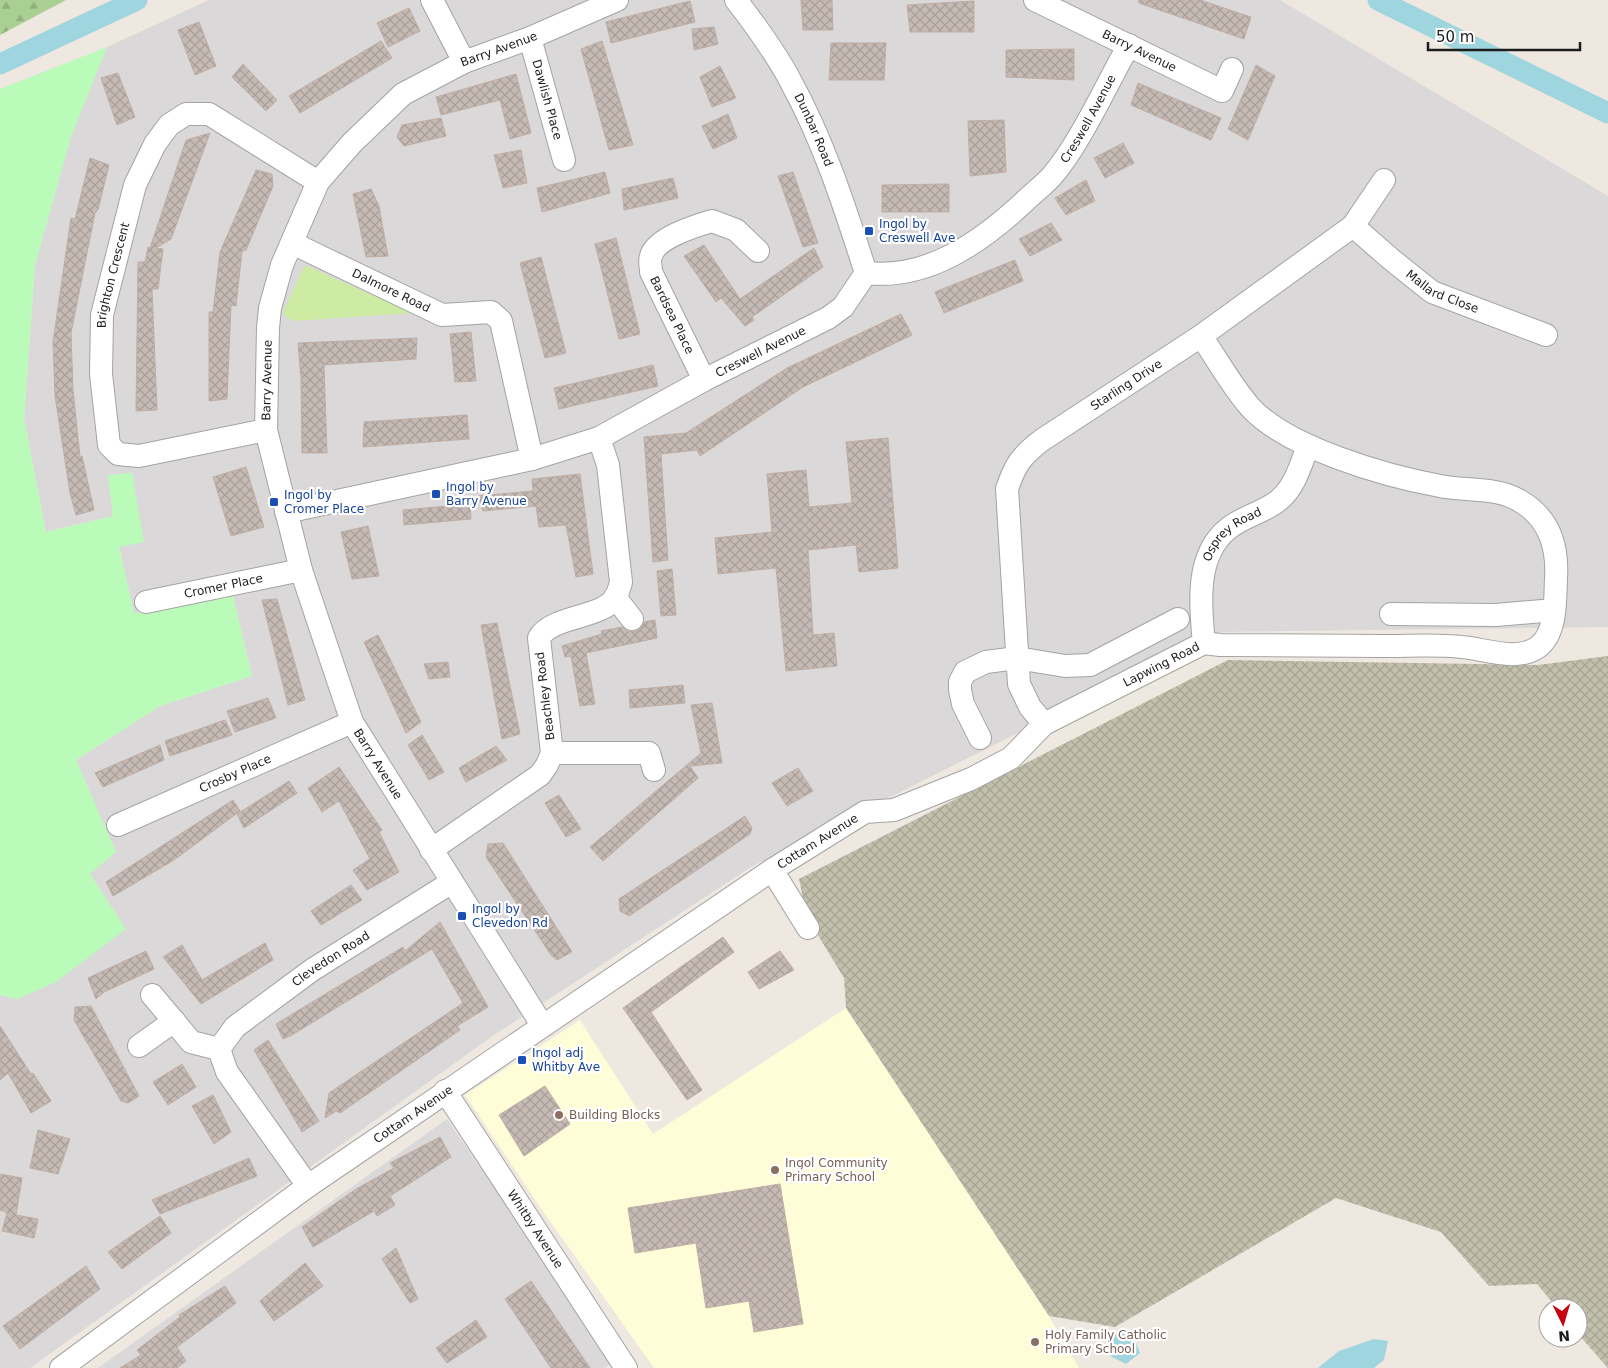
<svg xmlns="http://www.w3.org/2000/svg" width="1608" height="1368" font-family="'DejaVu Sans',sans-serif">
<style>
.residential{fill:#dad8d9}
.education{fill:#fffcd8}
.construction{fill:url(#construction-cross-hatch)}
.forest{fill:url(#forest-firs)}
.park{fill:#bbfbba}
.garden{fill:#cdeba3}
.water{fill:#9fd5de}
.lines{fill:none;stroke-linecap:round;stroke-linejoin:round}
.canal{stroke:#9fd5de;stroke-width:21}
.building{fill:url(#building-cross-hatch);stroke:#c0ada3}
.minor-casing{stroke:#a3a3a3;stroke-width:24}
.minor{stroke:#fff;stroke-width:22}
.transit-dot{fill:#1a4fb4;stroke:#fff;stroke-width:2}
.education-dot{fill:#8d6e63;stroke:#fff;stroke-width:2}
.labels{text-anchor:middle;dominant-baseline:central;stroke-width:4.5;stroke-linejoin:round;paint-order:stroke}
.street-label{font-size:12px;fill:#1c1c1c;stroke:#fff}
.transit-label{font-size:12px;fill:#164399;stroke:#fff;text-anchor:start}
.education-label{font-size:12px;fill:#785e54;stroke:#fff;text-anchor:start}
</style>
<defs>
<pattern id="construction-cross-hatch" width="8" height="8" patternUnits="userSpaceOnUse" patternTransform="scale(1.25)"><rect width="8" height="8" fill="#c2c0ac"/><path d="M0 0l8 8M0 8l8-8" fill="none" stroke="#a6a493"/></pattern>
<pattern id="forest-firs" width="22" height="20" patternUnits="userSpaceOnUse" patternTransform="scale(1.25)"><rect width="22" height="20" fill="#aacf93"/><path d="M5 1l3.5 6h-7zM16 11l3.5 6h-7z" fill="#92b17e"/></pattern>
<pattern id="building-cross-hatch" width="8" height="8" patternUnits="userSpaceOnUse" patternTransform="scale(1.25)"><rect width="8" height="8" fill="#c5bab4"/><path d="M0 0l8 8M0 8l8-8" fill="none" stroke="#a99f9a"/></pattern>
</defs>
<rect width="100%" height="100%" fill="#eee8e1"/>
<g class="residential">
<path d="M209 0H1280L1608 196V627L1219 632 751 867 494 1035 30 1368H0V995L18 999 90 873 76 760 160 706 252 676 233 596 134 614 119 546 144 542 108 476 113 516 46 532 24 419 35 265 71 136 107 47Z"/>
<path d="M447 1119 613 1362 605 1368H98Z"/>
</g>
<path class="education" d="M846 1008 1049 1316 1079 1368H654L540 1207 465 1095 580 1020 653 1134Z"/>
<path class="construction" d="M1608 656V1368L1578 1334V1308H1557L1537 1284 1489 1286 1441 1232 1336 1198 1115 1327 1049 1316 846 1008 844 978 807 917 799 879 1228 660 1538 665Z"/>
<path class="forest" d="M0 0H66L0 35Z"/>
<path class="park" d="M107 47 71 137 35 265 24 419 46 532 113 516 108 475 132 473 144 542 119 547 134 613 233 596 252 676 160 706 76 760 116 852 90 874 126 929 56 982 18 999 0 995V89Z"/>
<path class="garden" d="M305 265 412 313 295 321 287 318 283 312Z"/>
<g class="water">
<path d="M1132 1332 1140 1353 1126 1364 1110 1356 1105 1335Z"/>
<path d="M1374 1339 1388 1341 1384 1360 1374 1368H1318L1339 1351Z"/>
</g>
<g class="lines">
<g class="canal">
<path d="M1378 0 1608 113"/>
<path d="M0 64 137 0"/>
</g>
</g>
<g class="building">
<path d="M801 0H832L833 30H803Z"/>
<path d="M1139 0H1200L1251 17 1244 39 1139 3Z"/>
<path d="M690 1 695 22 611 43 606 22Z"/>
<path d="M974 1V32H910L907 5Z"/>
<path d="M409 8 420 31 388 47 377 23Z"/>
<path d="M199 22 216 66 195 75 178 30Z"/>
<path d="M714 27 718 44 694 50 692 29Z"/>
<path d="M381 41 392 58 300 113 289 96Z"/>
<path d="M602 41 633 145 609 150 581 49Z"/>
<path d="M831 43H886L884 80H829Z"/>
<path d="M1074 49V80L1006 77V50Z"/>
<path d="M243 64 277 100 266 111 232 77Z"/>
<path d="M1256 65 1275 76 1248 140 1228 129Z"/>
<path d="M720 66 736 98 712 107 700 77Z"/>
<path d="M118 73 135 117 117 125 101 78Z"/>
<path d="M516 74 531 133 510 139 500 100 441 115 436 97Z"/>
<path d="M1138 83 1221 118 1211 140 1131 105Z"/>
<path d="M728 114 737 138 713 149 702 126Z"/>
<path d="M441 118 446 136 404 146 397 137 402 125Z"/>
<path d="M1004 120 1006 172 970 176 968 121Z"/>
<path d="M210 133 171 239 156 248 163 249 158 289H152L157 410 136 411 138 262H145L148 247 150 248 186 140Z"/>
<path d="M1123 143 1134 163 1105 178 1094 158Z"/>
<path d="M521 150 527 183 503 188 494 155Z"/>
<path d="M90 158 109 165 98 210 95 213 71 333 73 390 80 457 82 456 94 510 76 515 70 493 55 396 53 342 71 218 75 219Z"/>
<path d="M256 170 272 174 273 186 246 250 242 251 236 306 231 305 227 399 209 401V312H213L220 252Z"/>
<path d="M605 172 610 193 542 212 537 188Z"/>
<path d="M793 172 818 243 803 247 778 176Z"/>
<path d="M673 178 678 198 624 210 622 189Z"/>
<path d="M1086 180 1095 201 1066 215 1055 198Z"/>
<path d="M949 184V212H882V185Z"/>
<path d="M371 189 379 206 388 256 366 257 353 194Z"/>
<path d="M1051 223 1062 240 1030 256 1019 239Z"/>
<path d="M616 238 640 334 619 339 595 244Z"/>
<path d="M704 245 740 299 814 248 823 267 752 317 754 320 745 326 721 298 716 302 684 256Z"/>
<path d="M541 257 566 353 545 358 520 263Z"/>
<path d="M1015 260 1023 281 944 313 935 292Z"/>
<path d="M901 314 912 335 803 387 700 456 697 450 661 454 668 560 653 562 644 437 686 433 787 368Z"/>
<path d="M471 332 476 381 455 382 450 334Z"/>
<path d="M417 338 416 359 324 365 327 453H302L301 379 298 343Z"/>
<path d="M653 365 658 386 559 409 554 388Z"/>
<path d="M467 415 469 439 363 447 364 422Z"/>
<path d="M888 438 898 568 859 572 856 545 808 550 813 635 834 633 837 666 786 671 776 568 718 574 715 538 772 532 767 474 806 470 809 507 852 503 846 442Z"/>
<path d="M246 467 264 527 231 536 213 477Z"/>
<path d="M580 474 593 574 576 577 566 525 539 527 536 506 483 511 478 496 533 491 532 479Z"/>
<path d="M470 504 471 519 404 525 403 510Z"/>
<path d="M368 526 379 576 352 579 341 532Z"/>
<path d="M672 569 676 615 661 616 657 571Z"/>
<path d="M277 599 305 700 288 705 262 600Z"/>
<path d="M655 620 657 638 586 653 595 704 580 706 571 656 565 657 562 646 602 634 601 631 622 627 627 631 634 632 640 629 644 622Z"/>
<path d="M497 623 520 734 502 739 481 625Z"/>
<path d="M378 635 421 722 406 733 364 642Z"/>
<path d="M448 662 450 677 429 679 424 664Z"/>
<path d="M683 685 685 703 630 708 629 690Z"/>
<path d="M268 698 276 718 235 732 227 711Z"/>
<path d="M712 703 722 763 690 766 698 778 603 861 590 847 701 753 691 705Z"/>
<path d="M225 720 232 735 170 756 165 741Z"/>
<path d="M422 735 444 772 429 780 408 745Z"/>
<path d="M160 745 164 760 103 787 95 773Z"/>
<path d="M496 746 507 760 466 782 459 768Z"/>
<path d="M339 767 382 830 379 832 399 872 367 890 353 870 370 859 339 801 322 812 308 788Z"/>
<path d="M798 768 813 791 787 806 772 783Z"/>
<path d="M289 781 297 793 244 828 237 814Z"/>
<path d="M559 795 581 829 566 837 545 803Z"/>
<path d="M233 800 240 811 174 860 113 896 106 882Z"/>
<path d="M745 816 752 828 750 834 629 916 620 911 619 899Z"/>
<path d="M503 843 572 952 557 960 551 955 486 857 488 844Z"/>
<path d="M351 885 362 900 321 925 311 911Z"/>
<path d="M440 922 488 1007 457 1026 460 1030 340 1113 336 1111 325 1118 329 1093 463 1003 432 949 292 1035 283 1039 276 1024 403 947 405 951Z"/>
<path d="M723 937 734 952 651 1012 702 1090 687 1100 623 1008Z"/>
<path d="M265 943 273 960 201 1004 163 957 182 945 202 980Z"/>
<path d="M146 951 154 969 104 992 96 999 88 978Z"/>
<path d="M780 951 794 970 759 989 748 972Z"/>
<path d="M91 1006 139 1096 128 1103 121 1101 74 1020 75 1007Z"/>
<path d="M0 1026 31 1074 33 1073 51 1101 31 1113 8 1073 0 1080Z"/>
<path d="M268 1040 319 1121 302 1132 254 1050Z"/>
<path d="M182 1064 196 1087 168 1105 153 1082Z"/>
<path d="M545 1086 570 1124 524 1156 499 1115Z"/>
<path d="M213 1095 231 1132 214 1144 192 1106Z"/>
<path d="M38 1130 70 1139 58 1174 30 1168Z"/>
<path d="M440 1137 451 1157 390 1196 395 1205 377 1216 374 1211 313 1247 302 1227 356 1189 394 1168 390 1163Z"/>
<path d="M249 1158 257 1176 160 1214 152 1200Z"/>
<path d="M0 1174 22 1178 16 1215 38 1219 34 1238 2 1231 7 1213 10 1214 0 1210Z"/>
<path d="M780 1184 803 1324 754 1332 749 1301 706 1308 696 1243 635 1253 628 1208Z"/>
<path d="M160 1216 171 1233 122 1269 108 1252Z"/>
<path d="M396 1248 418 1299 410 1303 382 1259Z"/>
<path d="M305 1263 323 1286 274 1321 260 1301Z"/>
<path d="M86 1266 100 1289 20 1349 3 1326Z"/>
<path d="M531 1281 590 1368H551L505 1299Z"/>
<path d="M225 1286 236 1303 177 1347 186 1361 177 1368H120L141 1355 137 1350 180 1317 179 1315Z"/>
<path d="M476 1320 487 1337 447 1363 436 1348Z"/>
</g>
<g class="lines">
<g class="minor-casing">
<g id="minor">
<path d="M432 0 464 62"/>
<path id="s1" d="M736 0C756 26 776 53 791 82 824 142 845 208 866 273"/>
<path id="s2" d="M1035 0 1222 91 1232 69"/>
<path id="s3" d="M530 38 564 160"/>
<path id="s4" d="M1353 226 1392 260 1432 292 1546 335"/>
<path id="s5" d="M292 243 442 315 491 312 501 321 532 459"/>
<path id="s6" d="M866 273C928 280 981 242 1024 202 1033 193 1044 185 1052 176 1081 142 1106 85 1129 45"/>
<path d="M704 380 651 272C651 267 649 261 651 256 656 238 695 226 712 221L736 230 758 251"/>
<path id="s7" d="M266 430 139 456 118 454 109 445 101 374 102 315 135 185 155 144 169 125 186 114H209L318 182"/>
<path id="s8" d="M286 512 532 459 599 438 704 380 828 318 843 307 866 273"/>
<path d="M615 597 632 619"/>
<path id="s9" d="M146 602 301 570"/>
<path d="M1391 614 1496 615 1554 610"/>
<path id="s10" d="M1204 643C1200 605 1195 554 1229 528 1244 516 1265 512 1279 500 1295 487 1301 464 1308 446"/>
<path id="s11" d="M1044 724 1030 707 1019 684 1007 489C1015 465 1021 456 1042 440L1201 336 1353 226 1384 180"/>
<path d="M980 738 963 704 960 690V682L965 672 986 662 1017 658 1065 666 1090 665 1178 619"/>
<path d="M552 753H649L654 770"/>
<path id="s12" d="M118 825 352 722"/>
<path d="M431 850 540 775 547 765 552 753 539 638C552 615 602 619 616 597 618 592 620 587 621 582L608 465 599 438"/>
<path d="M772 870 808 928"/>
<path d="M174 1021 191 1042 219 1049"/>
<path id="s13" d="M542 1025 352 722 301 570 266 430 268 328 270 308 282 265 318 182 352 143 403 94 464 62 530 38 617 0"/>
<path d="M139 1046 174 1021 152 995"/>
<path id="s14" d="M445 1091 626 1368"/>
<path id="s15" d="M308 1186 227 1072 219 1049 235 1027 312 970 452 882"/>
<path id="s16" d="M61 1368 308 1186 772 870 865 812 894 810 971 779 1011 758 1044 724 1204 643 1220 645C1274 645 1329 646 1384 646 1410 646 1437 644 1462 647 1485 649 1517 662 1538 647 1557 633 1555 599 1556 578 1558 546 1549 518 1520 501 1498 487 1464 491 1440 486 1386 476 1287 448 1250 407 1231 385 1217 359 1201 336"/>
</g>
</g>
<use href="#minor" class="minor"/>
</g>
<g class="transit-dot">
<rect x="864" y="226" width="10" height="10" rx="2.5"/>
<rect x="431" y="489" width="10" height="10" rx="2.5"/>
<rect x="269" y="497" width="10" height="10" rx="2.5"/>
<rect x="457" y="911" width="10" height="10" rx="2.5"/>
<rect x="517" y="1055" width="10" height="10" rx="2.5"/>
</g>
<g class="education-dot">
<circle cx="559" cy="1115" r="5"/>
<circle cx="775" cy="1170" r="5"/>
<circle cx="1035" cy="1342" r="5"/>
</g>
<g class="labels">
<g class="street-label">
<text stroke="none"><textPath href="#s13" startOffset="1148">Barry Avenue</textPath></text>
<text stroke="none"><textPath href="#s2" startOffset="116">Barry Avenue</textPath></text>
<text stroke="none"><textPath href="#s3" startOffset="64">Dawlish Place</textPath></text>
<text stroke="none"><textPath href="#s6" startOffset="285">Creswell Avenue</textPath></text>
<text stroke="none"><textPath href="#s1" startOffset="152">Dunbar Road</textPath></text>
<text stroke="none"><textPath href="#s7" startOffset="335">Brighton Crescent</textPath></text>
<text stroke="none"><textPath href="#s5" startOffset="110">Dalmore Road</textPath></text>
<text stroke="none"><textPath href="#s4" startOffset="112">Mallard Close</textPath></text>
<text transform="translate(672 315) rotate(64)">Bardsea Place</text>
<text stroke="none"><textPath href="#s8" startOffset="505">Creswell Avenue</textPath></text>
<text stroke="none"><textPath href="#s13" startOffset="712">Barry Avenue</textPath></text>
<text stroke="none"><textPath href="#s11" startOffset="405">Starling Drive</textPath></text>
<text stroke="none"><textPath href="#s10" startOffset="121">Osprey Road</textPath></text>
<text stroke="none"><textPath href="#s9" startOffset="79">Cromer Place</textPath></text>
<text stroke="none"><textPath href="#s16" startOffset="1314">Lapwing Road</textPath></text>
<text transform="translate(545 696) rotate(-97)">Beachley Road</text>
<text transform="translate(378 764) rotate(58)">Barry Avenue</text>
<text stroke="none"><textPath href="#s12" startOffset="128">Crosby Place</textPath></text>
<text stroke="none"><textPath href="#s16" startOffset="922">Cottam Avenue</textPath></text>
<text stroke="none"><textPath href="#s15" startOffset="309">Clevedon Road</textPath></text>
<text stroke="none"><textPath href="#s16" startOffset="434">Cottam Avenue</textPath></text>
<text stroke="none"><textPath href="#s14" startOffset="165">Whitby Avenue</textPath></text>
</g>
<g class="transit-label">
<text x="879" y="224">Ingol by<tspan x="879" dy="14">Creswell Ave</tspan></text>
<text x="446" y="487">Ingol by<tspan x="446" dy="14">Barry Avenue</tspan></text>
<text x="284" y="495">Ingol by<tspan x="284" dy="14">Cromer Place</tspan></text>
<text x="472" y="909">Ingol by<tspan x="472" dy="14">Clevedon Rd</tspan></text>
<text x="532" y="1053">Ingol adj<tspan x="532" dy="14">Whitby Ave</tspan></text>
</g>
<g class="education-label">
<text x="569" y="1115">Building Blocks</text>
<text x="785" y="1163">Ingol Community<tspan x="785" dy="14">Primary School</tspan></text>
<text x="1045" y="1335">Holy Family Catholic<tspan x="1045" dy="14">Primary School</tspan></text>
</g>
</g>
<g transform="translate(1563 1323) rotate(175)"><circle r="24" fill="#ffffff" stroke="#a4a4a4"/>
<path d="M0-4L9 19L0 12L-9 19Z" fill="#c70012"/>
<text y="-8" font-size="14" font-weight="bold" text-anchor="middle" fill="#1c1c1c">N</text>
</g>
<path d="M1428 42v8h152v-8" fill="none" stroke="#1c1c1c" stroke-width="2.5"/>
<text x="1436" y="42" font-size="15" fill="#1c1c1c" stroke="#ffffff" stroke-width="4" paint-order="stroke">50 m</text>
</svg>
